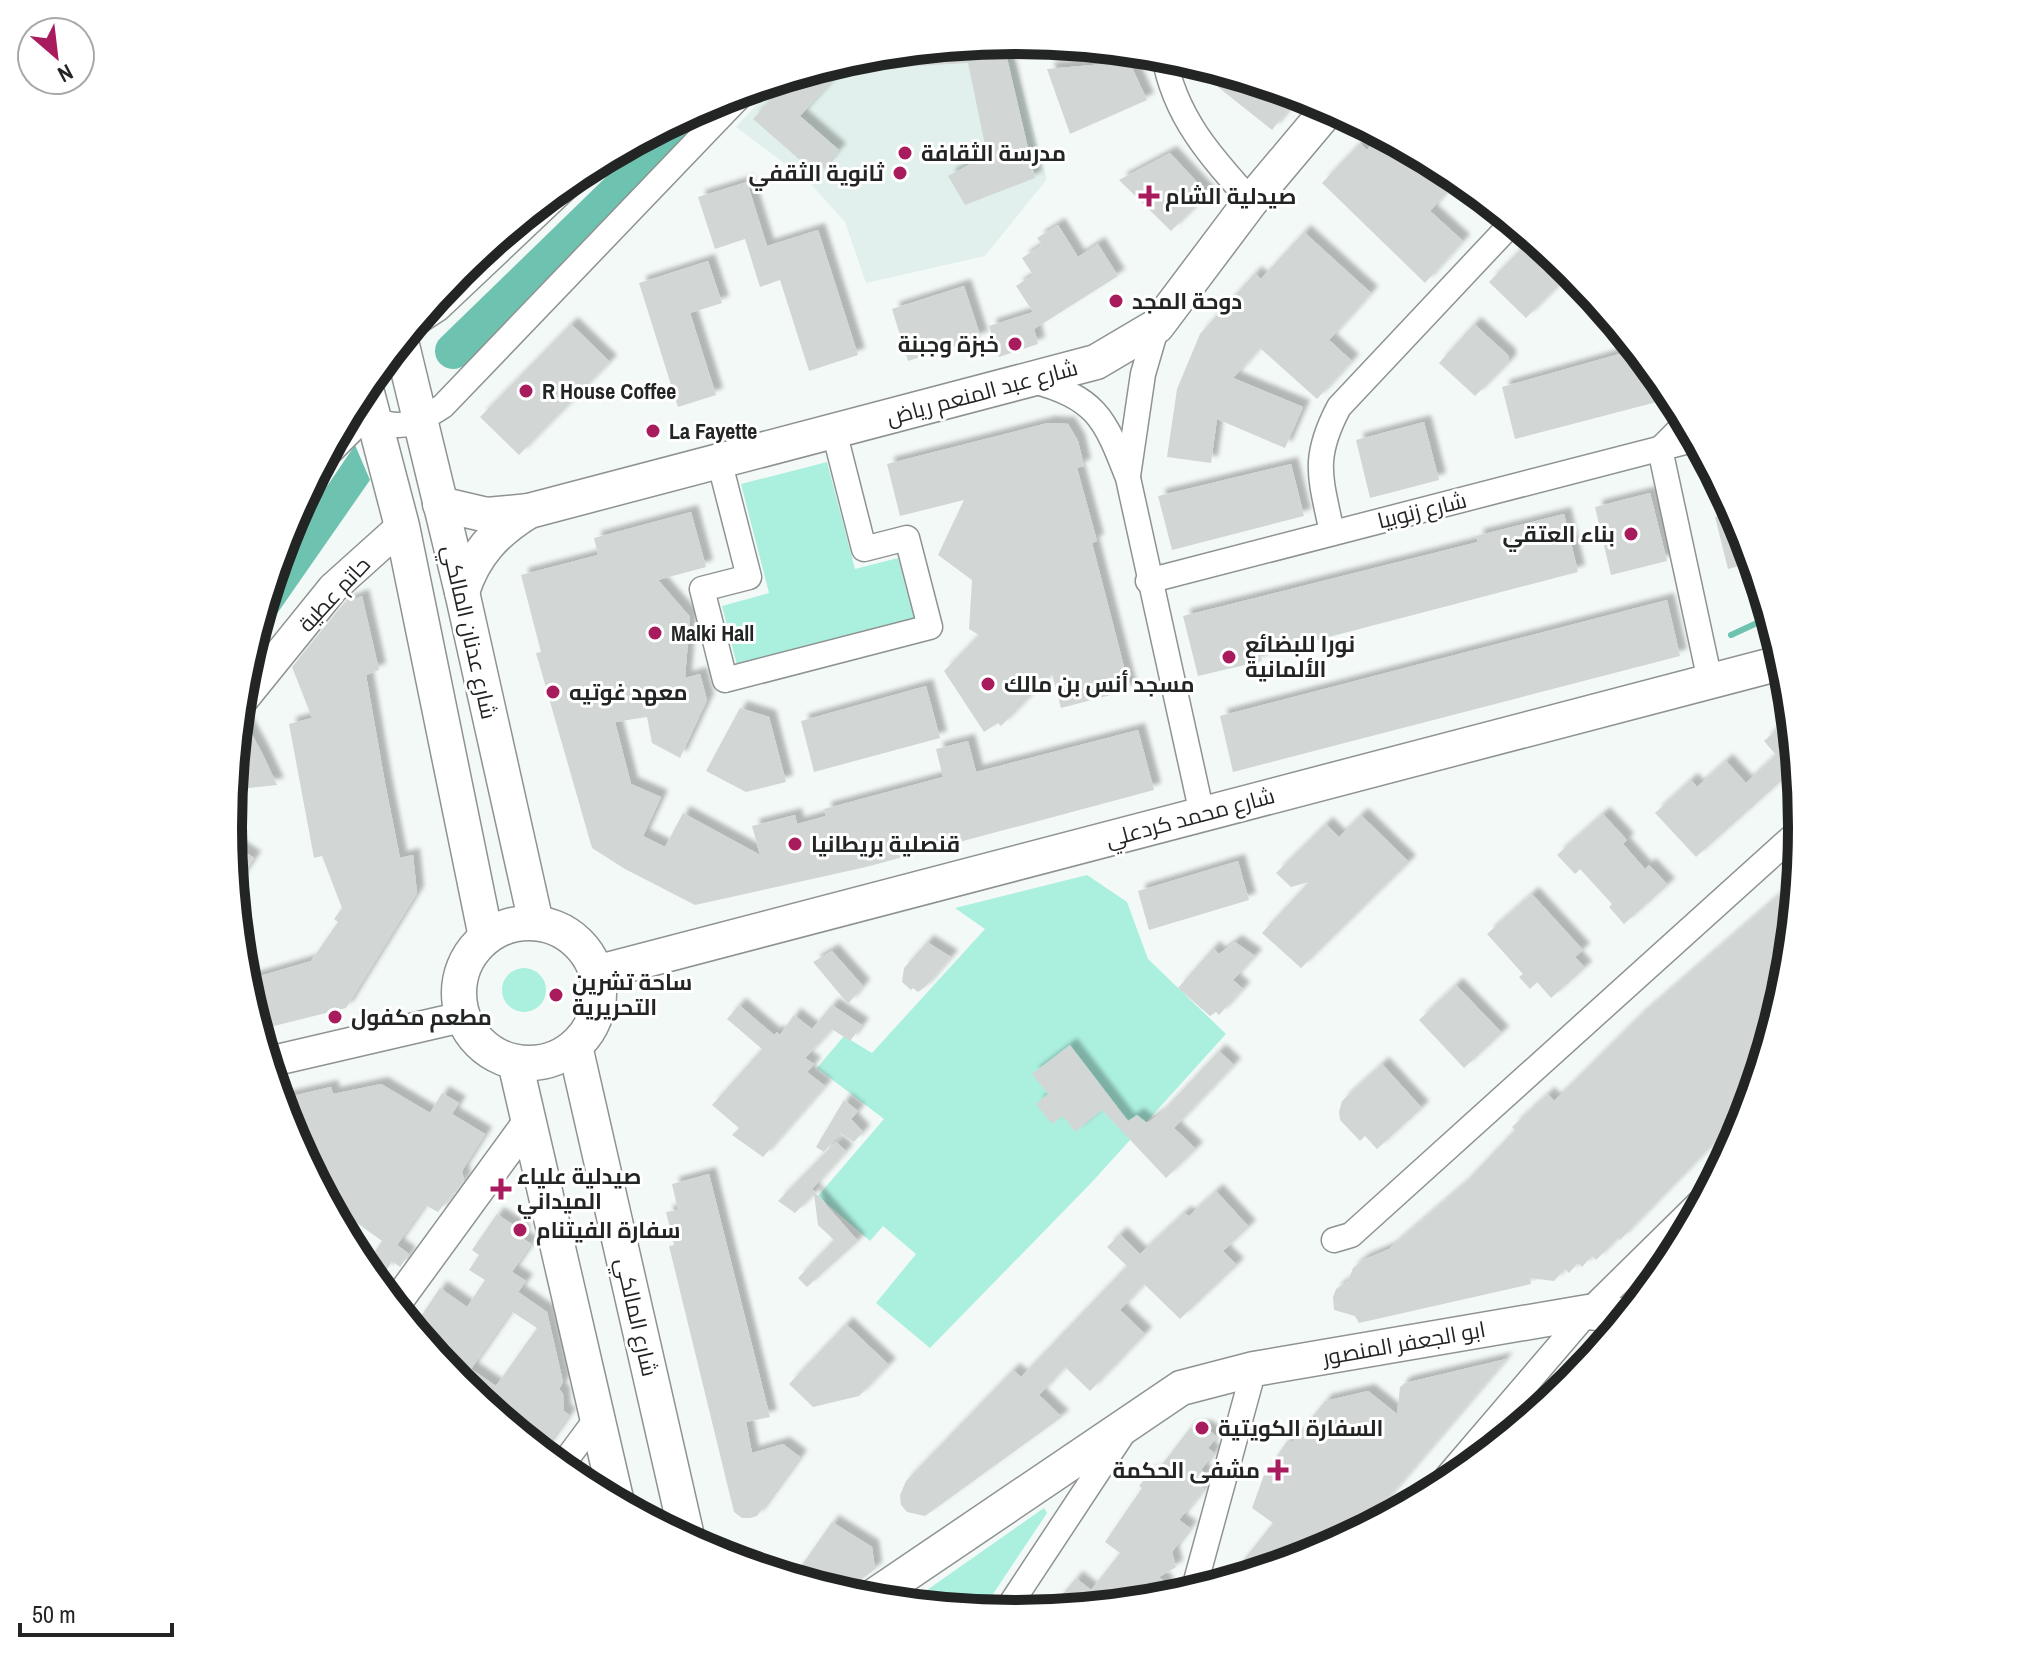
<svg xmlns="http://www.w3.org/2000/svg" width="2031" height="1655" font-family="'Archivo Narrow',Cairo,sans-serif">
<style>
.built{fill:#e1f0ec}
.green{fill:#abefdf}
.water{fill:#6dc2b0}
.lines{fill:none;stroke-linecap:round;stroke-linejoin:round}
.stream{stroke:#6dc2b0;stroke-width:6}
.river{stroke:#6dc2b0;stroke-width:36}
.building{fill:#d2d7d6;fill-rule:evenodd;filter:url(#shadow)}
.minor-casing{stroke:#8e9392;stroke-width:27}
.tertiary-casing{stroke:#8e9392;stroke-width:33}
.secondary-casing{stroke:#8e9392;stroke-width:37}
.minor{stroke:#fff;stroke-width:24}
.tertiary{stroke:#fff;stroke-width:30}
.secondary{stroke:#fff;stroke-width:34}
.poi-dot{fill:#a81b5d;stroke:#fff;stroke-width:3}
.labels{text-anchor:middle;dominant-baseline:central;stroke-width:6;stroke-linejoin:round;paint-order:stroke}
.poi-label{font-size:22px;font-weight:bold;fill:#232524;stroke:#fff;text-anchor:start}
.street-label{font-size:22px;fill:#232524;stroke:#fff}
.rim{fill:none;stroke:#232524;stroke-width:10}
</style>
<defs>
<filter id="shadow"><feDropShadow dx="7" dy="-7" stdDeviation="2" flood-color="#0004"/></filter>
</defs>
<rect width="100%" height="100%" fill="#f3f9f7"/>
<path class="built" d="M1009 41 1047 179 985 256 866 283 845 222 808 181 736 127 780 80 862 55Z"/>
<g class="green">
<path d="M827 462 855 569 898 558 914 618 737 665 722 606 769 593 741 484Z"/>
<path d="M1087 875 1127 902 1148 959 1226 1034 1092 1182 930 1348 876 1303 916 1254 883 1226 870 1241 818 1196 884 1119 817 1068 844 1036 872 1053 985 929 955 908Z"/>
<circle cx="524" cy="990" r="22"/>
<path d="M1044 1508 1047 1513 981 1612 907 1604Z"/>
</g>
<path class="water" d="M355 445 370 480 249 654 279 557Z"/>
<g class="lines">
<path class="stream" d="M1731 635 1770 617"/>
<path class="river" d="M453 351 629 180 678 119"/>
</g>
<g class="building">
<path d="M1003 41 1035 178 965 205 948 176 987 155 968 63 861 69 860 56Z"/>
<path d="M1102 49 1123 51 1124 62 1129 61 1147 100 1070 134 1047 69 1104 64Z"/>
<path d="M851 59 800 116 839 150 817 175 753 119 792 76Z"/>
<path d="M1229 73 1267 85 1300 95 1272 130 1218 87Z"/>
<path d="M1381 134 1459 178 1430 211 1463 241 1425 283 1322 183 1360 143 1367 150Z"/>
<path d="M1170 153 1208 194 1171 231 1119 180Z"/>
<path d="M747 182 767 246 818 230 858 355 809 371 780 280 760 287 745 239 715 249 698 197Z"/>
<path d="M1058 225 1078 257 1098 244 1118 276 1034 329 1038 344 999 357 989 326 1033 312 1016 286 1033 275 1022 258 1042 245 1037 238Z"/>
<path d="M1304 232 1371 293 1329 340 1352 361 1317 399 1260 348 1233 378 1303 407 1285 448 1217 419 1211 463 1167 457 1177 389 1200 334 1255 273 1261 279Z"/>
<path d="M1532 238 1573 271 1526 318 1489 282Z"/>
<path d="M708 261 722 303 690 313 716 395 678 407 639 283Z"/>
<path d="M964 286 981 338 908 361 892 309Z"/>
<path d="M571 324 610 362 519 455 480 417Z"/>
<path d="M1474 324 1509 356V362L1475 396 1439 363Z"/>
<path d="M1637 349 1670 389 1672 398 1515 439 1502 387Z"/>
<path d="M1424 422 1439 480 1370 498 1356 440Z"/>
<path d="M1048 423 1068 424 1078 441 1084 466 1077 468 1097 541 1092 543 1130 690 1061 708 1052 674 1001 726 998 723 984 732 944 671 979 635 969 629 972 580 938 555 964 500 900 516 887 464Z"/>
<path d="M1291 464 1304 516 1172 550 1158 496Z"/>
<path d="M1650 493 1667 561 1611 575 1595 507Z"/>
<path d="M691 512 706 567 658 580 690 617 685 678 700 674 707 700 680 758 652 743 647 717 615 722 631 784 661 797 643 836 665 847 683 813 760 855 752 826 795 815 797 824 826 816 824 809 943 777 936 749 968 741 976 772 1138 730 1154 790 866 867 695 905 625 869 592 848 536 653 541 652 521 575 598 555 594 538Z"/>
<path d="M1736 512 1754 562 1728 569 1715 517Z"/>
<path d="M1564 514 1578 572 1260 655 1262 661 1198 676 1183 616 1478 542 1476 536Z"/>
<path d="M362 596 379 670 366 675 385 783 400 858 413 855 417 893 346 1008 258 1030 243 981 311 961 338 922 334 919 342 908 322 856 314 858 289 724 312 718 292 667 344 603Z"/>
<path d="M1667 600 1680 656 1233 772 1220 716Z"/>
<path d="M926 686 940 738 814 772 801 721Z"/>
<path d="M740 708 769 717 786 782 746 792 706 771Z"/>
<path d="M1792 715 1798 773 1785 785 1781 781 1696 857 1655 813 1691 780 1697 787 1726 761 1746 783 1776 755 1764 741Z"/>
<path d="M245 722 262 753 277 785 232 790 237 736Z"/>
<path d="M1603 814 1627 840 1623 844 1645 869 1649 865 1668 885 1624 924 1609 907 1612 904 1580 869 1575 874 1557 855Z"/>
<path d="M1361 815 1409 862 1301 968 1262 933 1309 882 1291 887 1276 873 1326 824 1339 837Z"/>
<path d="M230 842 254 858 234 888 232 867Z"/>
<path d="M1238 861 1249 900 1149 930 1138 891Z"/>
<path d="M1798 879 1788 982 1750 1106 1620 1240 1618 1238 1596 1260 1592 1256 1582 1267 1578 1263 1569 1273 1565 1269 1554 1281 1530 1278 1531 1284 1359 1323 1355 1316 1334 1310 1333 1297 1336 1289 1348 1281 1353 1268 1363 1260 1389 1249 1462 1186 1515 1130 1512 1127 1548 1094 1554 1101 1639 1017Z"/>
<path d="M1532 894 1583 950 1575 957 1585 968 1551 998 1537 982 1530 989 1519 977 1523 974 1487 934Z"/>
<path d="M927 942 951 957 925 987 918 992 913 988 911 990 902 982 904 968Z"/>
<path d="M1235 942 1255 956 1233 980 1243 989 1219 1015 1216 1012 1210 1016 1178 988 1213 948 1219 954Z"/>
<path d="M832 951 863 986 848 1004 813 962Z"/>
<path d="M1456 985 1502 1033 1464 1068 1419 1020Z"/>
<path d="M739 1005 774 1035 777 1032 780 1035 794 1015 812 1029 832 1005 862 1025 850 1041 832 1029 805 1058 814 1064 807 1072 825 1086 763 1157 732 1135 739 1128 712 1105 762 1049 727 1019Z"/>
<path d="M1070 1045 1128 1121 1137 1115 1147 1123 1160 1114 1219 1051 1234 1065 1174 1128 1196 1149 1166 1178 1102 1110 1075 1132 1063 1116 1052 1124 1036 1104 1048 1094 1032 1074Z"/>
<path d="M1382 1064 1422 1108 1377 1149 1365 1136 1360 1141 1340 1120 1339 1112 1342 1101Z"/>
<path d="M381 1084 430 1113 442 1093 459 1103 452 1114 485 1134 462 1171 464 1180 438 1212 425 1205 397 1245 409 1254 400 1267 392 1261 386 1271 369 1260 382 1241 346 1215 339 1225 288 1128 279 1099 331 1087 333 1094Z"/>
<path d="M844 1100 858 1111 851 1119 863 1132 854 1142 840 1133 824 1152 816 1147Z"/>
<path d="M836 1142 846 1151 812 1189 858 1241 807 1287 798 1278 834 1240 818 1225 814 1194 795 1213 778 1201Z"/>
<path d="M709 1174 770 1417 746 1422 752 1453 783 1444 800 1457 757 1516 750 1518H742L734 1512 669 1246 674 1245 666 1212 678 1210 672 1184Z"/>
<path d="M1216 1191 1249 1227 1223 1251 1237 1265 1180 1319 1144 1284 1120 1310 1145 1334 1090 1391 1065 1367 1039 1395 1062 1417 925 1516 907 1512 901 1505 900 1495 906 1481 1013 1370 1021 1377 1127 1266 1107 1247 1120 1234 1140 1254 1184 1213 1189 1216Z"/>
<path d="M497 1214 524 1232 521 1237 531 1244 512 1272 526 1281 518 1292 547 1312 563 1382 559 1389 563 1394 564 1411 569 1415 542 1453 458 1384 413 1328 440 1288 467 1307 485 1280 469 1270 479 1255 472 1250ZM511 1311 537 1328 496 1386 471 1369Z"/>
<path d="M846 1324 889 1365 859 1396 813 1407 789 1384Z"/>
<path d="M1506 1359 1358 1533 1316 1555 1226 1582 1273 1523 1252 1508 1264 1475 1287 1441H1293L1325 1401 1368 1391 1397 1414 1400 1387 1405 1383Z"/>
<path d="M1205 1427 1217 1437 1208 1448 1214 1453 1201 1470 1207 1475 1199 1485 1204 1489 1179 1520 1190 1528 1172 1552 1176 1567 1159 1577 1167 1584 1152 1602 1064 1610 1057 1601 1076 1578 1091 1590 1120 1553 1105 1542 1142 1488 1139 1486 1150 1472 1154 1475 1190 1428Z"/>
<path d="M832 1522 872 1547 875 1569 842 1594 792 1579Z"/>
</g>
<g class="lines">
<g class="minor-casing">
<g id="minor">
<path d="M1164 55C1174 116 1211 157 1251 201"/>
<path d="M415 324 438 309 587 168"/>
<path d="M1030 380C1096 398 1104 416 1128 478L1202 814"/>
<path d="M376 420C403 432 420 421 443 406L746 90"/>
<path d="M1687 422 1660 449 1710 681"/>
<path d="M719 460 749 577 702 589 725 680 930 627 907 538 864 549 834 431"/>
<path d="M1128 476 1143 374 1157 326"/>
<path d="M1332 533C1321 478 1311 460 1339 407L1513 222"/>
<path d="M1148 581 1697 439"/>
<path d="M1334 1240 1351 1235 1803 827"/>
<path d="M560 1468 597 1418"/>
<path d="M1434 1492 1588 1312 1708 1194"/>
<path d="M1193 1592 1254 1369"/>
<path d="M1004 1614 1124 1432"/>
</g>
</g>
<g class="tertiary-casing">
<g id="tertiary">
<path d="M330 448 354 424 376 420"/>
<path d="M240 703 333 588 402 526"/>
<path d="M268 1062 462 1017"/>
<path d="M394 1306 529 1121"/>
</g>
</g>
<g class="secondary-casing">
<g id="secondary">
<path d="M401 341 462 592 536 923"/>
<path d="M365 385 402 526 486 937"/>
<path d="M440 504 487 515 529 511 1096 362 1157 326 1251 201 1330 107"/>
<path d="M462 592C474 554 495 532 529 511"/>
<circle cx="529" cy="993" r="70"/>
<path d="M596 973 1784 662"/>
<path d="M575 1046 688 1541"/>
<path d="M515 1062 617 1503"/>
<path d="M868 1600 1181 1388 1254 1369 1588 1312 1628 1316"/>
</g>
</g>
<use href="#minor" class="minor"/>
<use href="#tertiary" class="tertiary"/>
<use href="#secondary" class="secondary"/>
</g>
<g class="poi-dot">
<circle cx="905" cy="153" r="8"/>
<circle cx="900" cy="173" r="8"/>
<path d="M1145 184h8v8h8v8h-8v8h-8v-8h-8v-8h8z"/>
<circle cx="1116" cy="301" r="8"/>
<circle cx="1015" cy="344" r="8"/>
<circle cx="526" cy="391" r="8"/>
<circle cx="653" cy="431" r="8"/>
<circle cx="1631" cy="534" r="8"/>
<circle cx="655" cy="633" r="8"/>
<circle cx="1229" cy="657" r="8"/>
<circle cx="988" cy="684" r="8"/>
<circle cx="553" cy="692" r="8"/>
<circle cx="795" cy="844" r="8"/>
<circle cx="556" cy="995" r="8"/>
<circle cx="335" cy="1017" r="8"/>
<path d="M497 1177h8v8h8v8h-8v8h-8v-8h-8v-8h8z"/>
<circle cx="520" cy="1230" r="8"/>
<circle cx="1202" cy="1428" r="8"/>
<path d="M1274 1458h8v8h8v8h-8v8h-8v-8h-8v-8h8z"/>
</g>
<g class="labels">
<g class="poi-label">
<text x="921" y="153">مدرسة الثقافة</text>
<text x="884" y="173" text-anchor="end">ثانوية الثقفي</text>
<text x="1165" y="196">صيدلية الشام</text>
<text x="1132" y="301">دوحة المجد</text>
<text x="999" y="344" text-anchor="end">خبزة وجبنة</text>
<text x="542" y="391">R House Coffee</text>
<text x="669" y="431">La Fayette</text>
<text x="1615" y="534" text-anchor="end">بناء العتقي</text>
<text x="671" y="633">Malki Hall</text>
<text x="1245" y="644">نورا للبضائع<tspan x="1245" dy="25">الألمانية</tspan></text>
<text x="1004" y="684">مسجد أنس بن مالك</text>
<text x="569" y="692">معهد غوتيه</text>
<text x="811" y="844">قنصلية بريطانيا</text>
<text x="572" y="982">ساحة تشرين<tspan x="572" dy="25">التحريرية</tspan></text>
<text x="351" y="1017">مطعم مكفول</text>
<text x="517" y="1176">صيدلية علياء<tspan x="517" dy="25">الميداني</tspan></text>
<text x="536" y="1230">سفارة الفيتنام</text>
<text x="1218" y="1428">السفارة الكويتية</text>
<text x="1260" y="1470" text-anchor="end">مشفى الحكمة</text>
</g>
<g class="street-label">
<text transform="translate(982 392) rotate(-15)">شارع عبد المنعم رياض</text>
<text transform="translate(1422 510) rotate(-14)">شارع زنوبيا</text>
<text transform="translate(334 594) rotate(-47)">حاتم عطية</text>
<text transform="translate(470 632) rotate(77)">شارع عدنان المالكي</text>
<text transform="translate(1190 817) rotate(-15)">شارع محمد كردعلي</text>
<text transform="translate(637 1317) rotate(77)">شارع المالكي</text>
<text transform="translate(1404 1343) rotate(-10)">ابو الجعفر المنصور</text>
</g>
</g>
<path d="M0 0H2031V1655H0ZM242 827a773 773 0 1 1 1546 0a773 773 0 1 1-1546 0Z" fill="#fff" fill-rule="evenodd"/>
<path class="rim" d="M242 827a773 773 0 1 1 1546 0a773 773 0 1 1-1546 0Z"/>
<g transform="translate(56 56) rotate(152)"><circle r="38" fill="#ffffff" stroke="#a7a8a7" stroke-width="2"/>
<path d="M0-6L14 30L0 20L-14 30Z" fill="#a81b5d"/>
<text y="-12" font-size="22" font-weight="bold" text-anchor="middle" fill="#232524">N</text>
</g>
<path d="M20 1623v12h152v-12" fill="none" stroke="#232524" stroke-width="4"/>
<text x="32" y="1623" font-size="24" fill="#232524" stroke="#ffffff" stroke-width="6" paint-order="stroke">50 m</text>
</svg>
